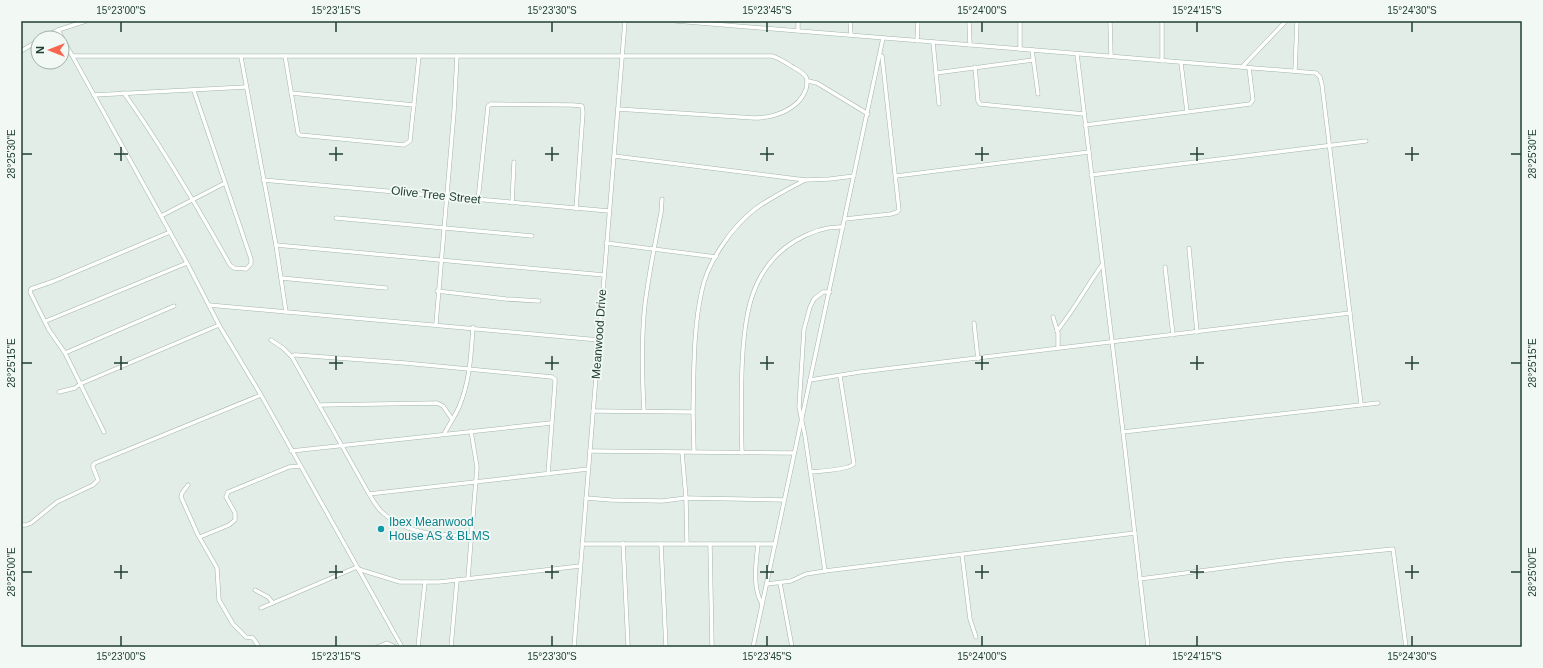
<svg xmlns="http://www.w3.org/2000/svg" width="1543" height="668" font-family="Arial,sans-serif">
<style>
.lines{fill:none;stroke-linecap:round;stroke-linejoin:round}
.minor-casing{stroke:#a3b5ad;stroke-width:4.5}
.minor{stroke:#fff;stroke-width:3.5}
.ticks{fill:none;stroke:#203f33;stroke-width:1.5}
.culture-dot{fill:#0f9aa8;stroke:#f2f9f5;stroke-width:1.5}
.labels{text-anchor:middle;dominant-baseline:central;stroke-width:3.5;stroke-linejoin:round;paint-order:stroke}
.street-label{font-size:12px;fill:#203f33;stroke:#f2f9f5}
.culture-label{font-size:12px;fill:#0d838f;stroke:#f2f9f5;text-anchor:start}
.neatline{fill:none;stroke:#203f33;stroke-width:1.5}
.ticks-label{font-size:10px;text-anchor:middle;fill:#203f33}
</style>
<rect width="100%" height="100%" fill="#e1ede6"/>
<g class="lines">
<g class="minor-casing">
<g id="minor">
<path d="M676 21 1316 73 1320 77 1322 85 1361 404"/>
<path d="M798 21V31"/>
<path d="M850 21 851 35"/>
<path d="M969 21 970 45"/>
<path d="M1020 21V49"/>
<path d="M1110 21 1111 56"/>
<path d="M1162 21V61"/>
<path d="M58 30 187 263 219 325 261 395 402 647"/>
<path d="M43 38 58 30 86 21"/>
<path d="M917 41 918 21"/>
<path d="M933 42 939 104"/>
<path d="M1032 50 1038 94"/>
<path d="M21 51 38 41"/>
<path d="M1077 54 1123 432 1148 647"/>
<path d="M73 56H772C779 58 785 62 791 66 796 69 803 72 806 77 808 81 807 85 806 89 799 110 773 118 754 118L618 109"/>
<path d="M285 56 298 133 300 135 404 145 410 141 419 56"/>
<path d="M241 57 276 245 286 312"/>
<path d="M1181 63 1187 112"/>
<path d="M975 67 978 101 980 104 1084 114"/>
<path d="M1242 67 1286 21"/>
<path d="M1295 71 1297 21"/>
<path d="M936 73 1033 60"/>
<path d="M808 81 817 83 868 114"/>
<path d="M124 93C163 148 197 206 230 265L234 268 246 269 251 264V259L194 91"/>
<path d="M291 93 414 105"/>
<path d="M94 95 246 87"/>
<path d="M1085 125 1250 104 1253 100 1249 68"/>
<path d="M614 156 805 180 830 179 854 176"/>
<path d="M1091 175 1366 141"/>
<path d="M896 176 1089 152"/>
<path d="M263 180 609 211"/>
<path d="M478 200 488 106 491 104 573 105 582 106 583 112 576 209"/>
<path d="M512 203 514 162"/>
<path d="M161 216 225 183"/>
<path d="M336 218 532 236"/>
<path d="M845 219 891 214 897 212 899 210 882 56"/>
<path d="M606 243 716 257"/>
<path d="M276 245 604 275"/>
<path d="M1189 248 1197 332"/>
<path d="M1165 267 1173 335"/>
<path d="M281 278 386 288"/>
<path d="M437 291 506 299 539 301"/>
<path d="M209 305 599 340"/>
<path d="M1053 317 1058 333V348"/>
<path d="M46 321 187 263"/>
<path d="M974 323 978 359"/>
<path d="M436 324 454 112 457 56"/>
<path d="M1057 331C1074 310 1086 287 1102 265"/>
<path d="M271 340 283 348 292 357 369 494 588 469"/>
<path d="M65 353 174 306"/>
<path d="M292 357 294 355H297L405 363 552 377 555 379V383L548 474"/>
<path d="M810 380 860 372 1350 313"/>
<path d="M59 392 75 388 80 384 219 325"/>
<path d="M320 405 437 403 443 406 452 419"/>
<path d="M593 411 693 412C694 371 693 329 702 290 708 261 732 227 755 209 770 198 788 189 805 180"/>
<path d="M644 411C642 375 641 339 645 304 649 273 655 243 661 213L662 199"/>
<path d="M693 412 694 452"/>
<path d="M104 432 65 353 49 330 30 292 31 289 54 281 170 232"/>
<path d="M1123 432 1378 403"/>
<path d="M444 434C449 425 455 416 459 407 470 381 471 355 473 327"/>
<path d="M291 451 551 423"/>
<path d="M590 451 794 453"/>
<path d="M682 452 686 498 687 544"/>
<path d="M742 453C741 424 741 396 742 367 744 319 749 269 795 241 810 232 825 226 843 227"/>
<path d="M811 472C821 471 848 470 854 464L840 376"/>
<path d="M188 485 182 493 181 497 198 535 217 568 219 600 233 624 246 637 253 638 259 647"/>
<path d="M369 494C373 500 377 508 382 512 405 535 441 535 471 536"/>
<path d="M586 498 611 500 662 501 686 498 784 500"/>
<path d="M21 525H26L31 523 57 502 93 485 98 480 93 467V465L95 463 261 395"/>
<path d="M200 537 229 525 235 520V513L226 497 228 492 289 467 300 466"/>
<path d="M623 543 628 645"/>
<path d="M582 544H775"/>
<path d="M661 544 666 647"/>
<path d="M710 544 712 647"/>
<path d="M758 544C756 563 752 587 762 604"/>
<path d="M962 555 970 619 976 637"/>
<path d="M358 569 400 582H439L580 566"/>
<path d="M825 571 805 436 799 407 804 329 810 307 814 299 823 292H830"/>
<path d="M468 578 477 467 471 431"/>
<path d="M1140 579 1283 560 1393 549 1406 647"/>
<path d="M780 583 792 647"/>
<path d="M767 584 791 581 806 574 825 571 1135 533"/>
<path d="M255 590 268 597 273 603"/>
<path d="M261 608 357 567"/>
<path d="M377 647 387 643 395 647"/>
<path d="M418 647 425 582"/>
<path d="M451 647 457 580"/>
<path d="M574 647 625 21"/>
<path d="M753 647 883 38"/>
</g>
</g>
<use href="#minor" class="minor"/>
</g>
<path class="ticks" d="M121 22V32M336 22V32M552 22V32M767 22V32M982 22V32M1197 22V32M1412 22V32M121 147V161M336 147V161M552 147V161M767 147V161M982 147V161M1197 147V161M1412 147V161M22 154H32M114 154H128M329 154H343M545 154H559M760 154H774M975 154H989M1190 154H1204M1405 154H1419M1511 154H1521M121 356V370M336 356V370M552 356V370M767 356V370M982 356V370M1197 356V370M1412 356V370M22 363H32M114 363H128M329 363H343M545 363H559M760 363H774M975 363H989M1190 363H1204M1405 363H1419M1511 363H1521M121 565V579M336 565V579M552 565V579M767 565V579M982 565V579M1197 565V579M1412 565V579M22 572H32M114 572H128M329 572H343M545 572H559M760 572H774M975 572H989M1190 572H1204M1405 572H1419M1511 572H1521M121 636V646M336 636V646M552 636V646M767 636V646M982 636V646M1197 636V646M1412 636V646"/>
<circle class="culture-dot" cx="381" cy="529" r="4"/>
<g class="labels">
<g class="street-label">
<text transform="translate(436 195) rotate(6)">Olive Tree Street</text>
<text transform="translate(599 334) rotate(-86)">Meanwood Drive</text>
</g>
<g class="culture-label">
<text x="389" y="522">Ibex Meanwood<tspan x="389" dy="14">House AS &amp; BLMS</tspan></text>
</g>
</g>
<rect width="1543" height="668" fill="none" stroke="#f2f9f5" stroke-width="44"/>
<g transform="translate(50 50) rotate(270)"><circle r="19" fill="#f2f9f5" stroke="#9eafa7"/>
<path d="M0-3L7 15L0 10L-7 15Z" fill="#fb6651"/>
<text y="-6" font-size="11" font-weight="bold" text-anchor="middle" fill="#203f33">N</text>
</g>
<rect x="22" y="22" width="1499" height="624" class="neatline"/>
<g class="ticks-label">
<text x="121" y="14">15°23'00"S</text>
<text x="336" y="14">15°23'15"S</text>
<text x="552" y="14">15°23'30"S</text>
<text x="767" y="14">15°23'45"S</text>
<text x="982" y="14">15°24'00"S</text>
<text x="1197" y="14">15°24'15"S</text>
<text x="1412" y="14">15°24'30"S</text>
<text transform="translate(1532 154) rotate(-90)" y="4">28°25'30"E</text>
<text transform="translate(11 154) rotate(-90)" y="4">28°25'30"E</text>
<text transform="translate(1532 363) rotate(-90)" y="4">28°25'15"E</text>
<text transform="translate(11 363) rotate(-90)" y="4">28°25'15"E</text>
<text transform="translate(1532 572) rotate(-90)" y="4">28°25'00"E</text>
<text transform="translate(11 572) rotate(-90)" y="4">28°25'00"E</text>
<text x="121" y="660">15°23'00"S</text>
<text x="336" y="660">15°23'15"S</text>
<text x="552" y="660">15°23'30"S</text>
<text x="767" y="660">15°23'45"S</text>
<text x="982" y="660">15°24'00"S</text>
<text x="1197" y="660">15°24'15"S</text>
<text x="1412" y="660">15°24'30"S</text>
</g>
</svg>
